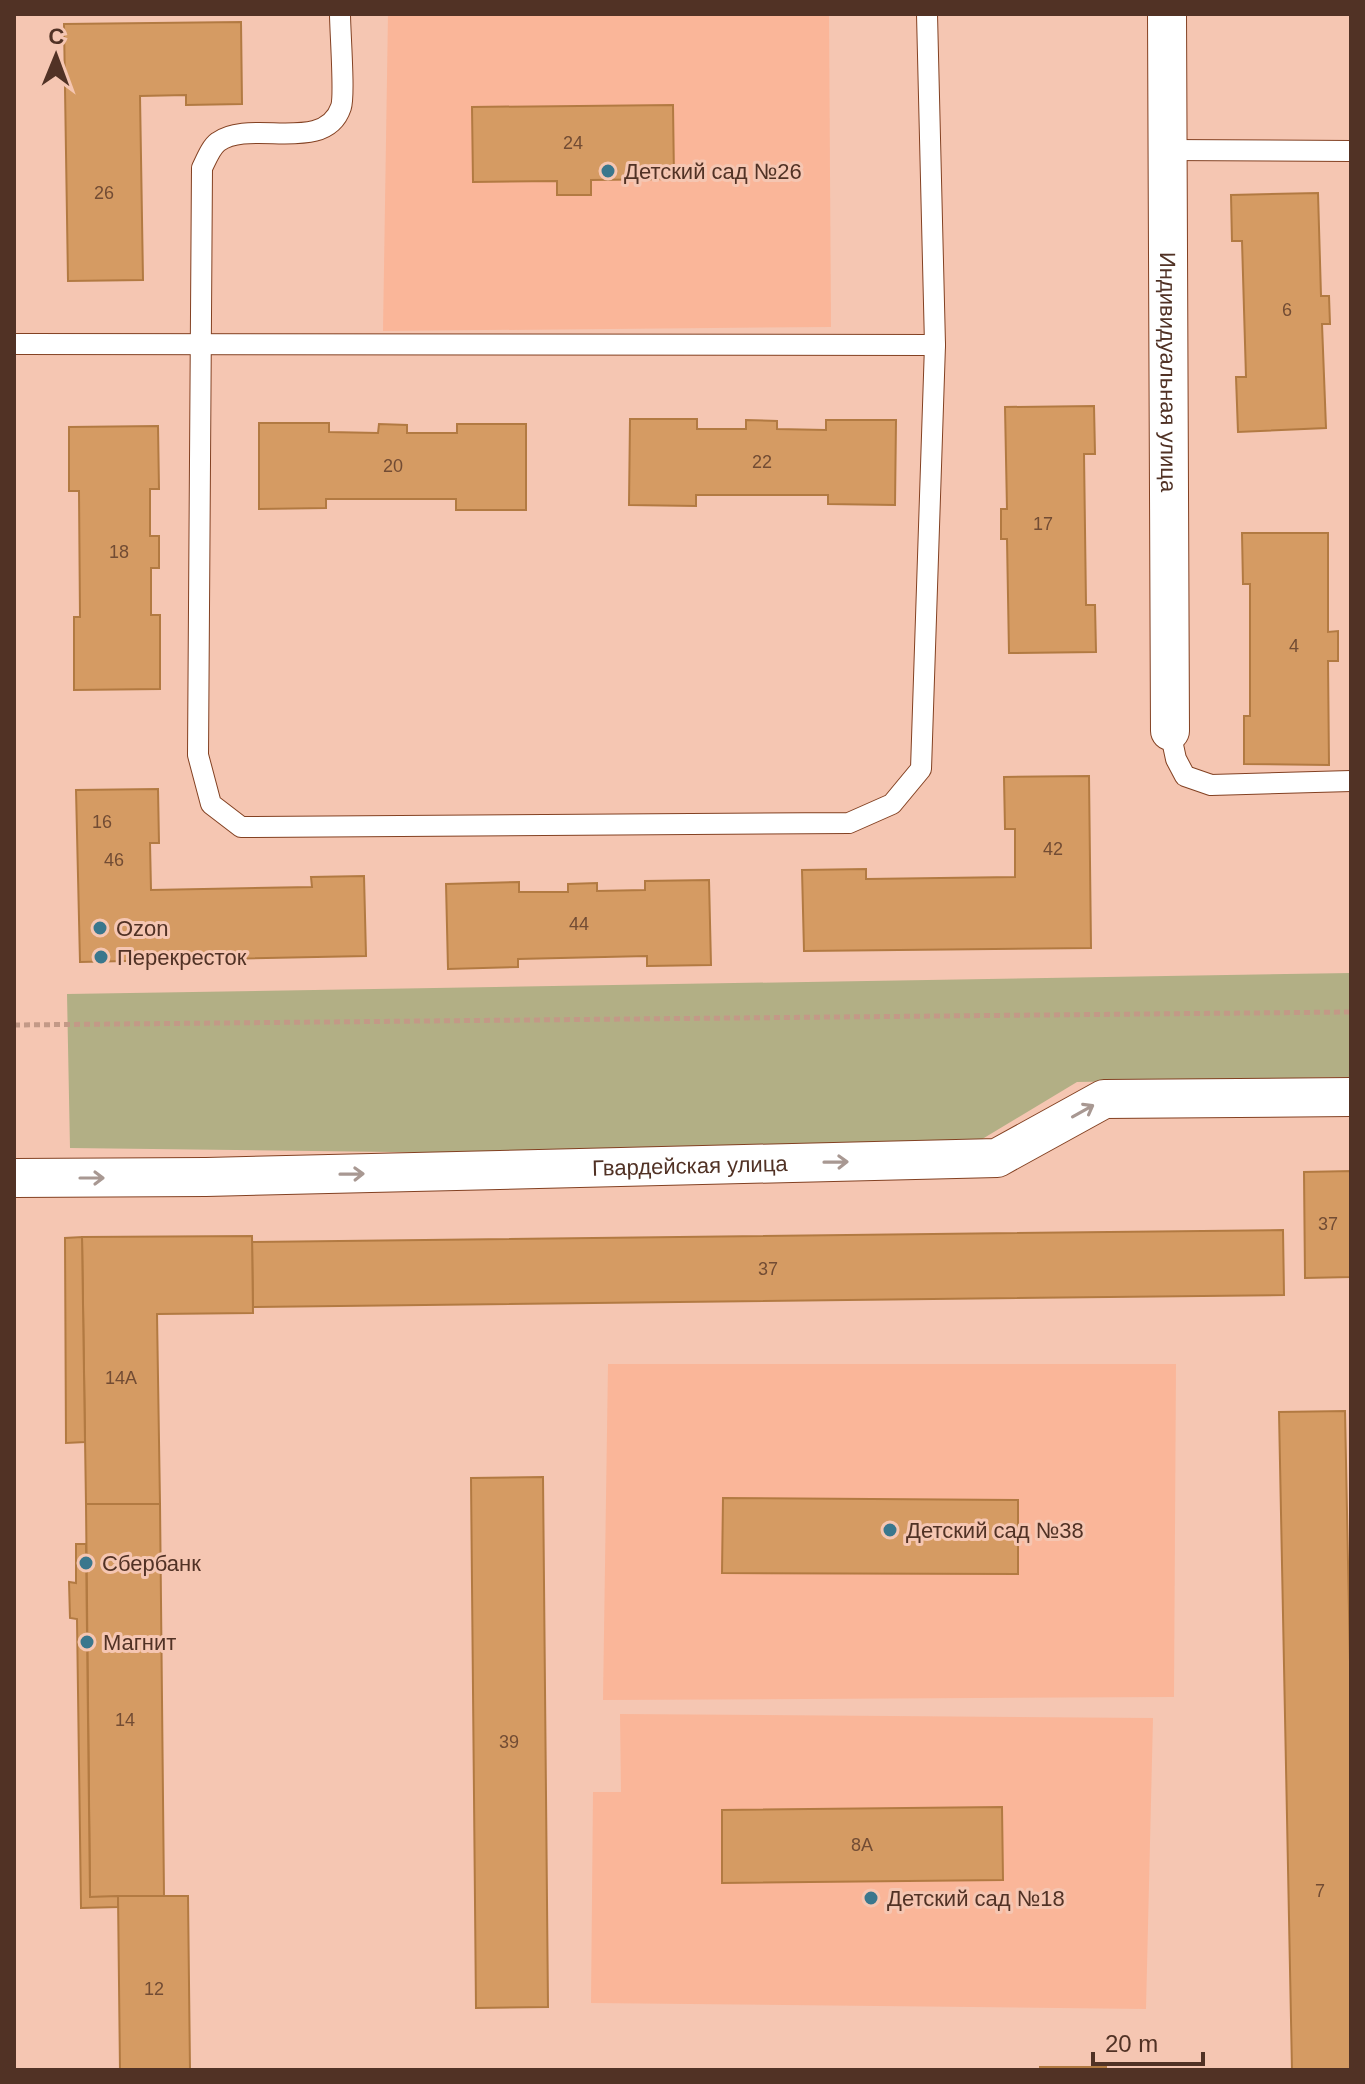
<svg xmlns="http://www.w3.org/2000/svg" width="1365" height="2084" font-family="Helvetica,sans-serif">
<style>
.built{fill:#fab699}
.green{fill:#b2af85}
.building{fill:#d59b63;stroke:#b27a42;stroke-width:2}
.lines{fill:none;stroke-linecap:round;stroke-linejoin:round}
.service-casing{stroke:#834122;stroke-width:22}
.minor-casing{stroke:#834122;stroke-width:40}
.path{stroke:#c39987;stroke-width:5;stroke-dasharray:6 4;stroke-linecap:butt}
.service{stroke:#fff;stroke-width:20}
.minor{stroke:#fff;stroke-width:38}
.oneway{stroke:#a89892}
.poi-dot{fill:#3a778d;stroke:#f5c6b2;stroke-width:3}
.labels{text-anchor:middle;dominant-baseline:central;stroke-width:6;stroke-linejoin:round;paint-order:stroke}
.number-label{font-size:18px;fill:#724c34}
.poi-label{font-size:22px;fill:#513225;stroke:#f5c6b2;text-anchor:start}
.street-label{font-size:22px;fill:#513225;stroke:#f5c6b2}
</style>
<rect width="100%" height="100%" fill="#f5c6b2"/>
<g class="built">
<path d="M388 14H829L831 327 383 331Z"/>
<path d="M608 1364H1176L1174 1697 603 1700Z"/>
<path d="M620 1714 1153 1718 1146 2009 591 2003 593 1792H621Z"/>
</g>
<path class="green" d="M1351 973V1077L1077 1082 949 1159 70 1148 67 994Z"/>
<g class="building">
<path d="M241 22 242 104 186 105V95L140 96 143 280 68 281 64 24Z"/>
<path d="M673 105 674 179 591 180V195H557V181L473 182 472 107Z"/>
<path d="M1318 193 1321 296H1329L1330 324H1322L1326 428 1238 432 1236 377H1246L1242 241H1232L1231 195Z"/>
<path d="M1094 406 1095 454H1084L1086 605H1095L1096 652 1009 653 1007 539H1001V509H1007L1005 407Z"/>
<path d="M630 419H697V429H746V420L777 421V429L826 430V420H896L895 505 828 504V495H696V506L629 505Z"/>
<path d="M259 423H329V432L378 433 379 424 407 425V433H457V424H526V510H456V499H326V508L259 509Z"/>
<path d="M158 426 159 489H150V536H159V568H151V615H160V689L74 690V617H80L79 491H69V427Z"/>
<path d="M1242 533H1328V632L1338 631V661H1328L1329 765 1244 764V716H1250V584H1243Z"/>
<path d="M1089 776 1091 948 804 951 802 870 866 869V879L1015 877V829H1005L1004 777Z"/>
<path d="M158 789 159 843H150L151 890 312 887 311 877 364 876 366 956 80 962 76 790Z"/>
<path d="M709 880 711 965 647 966V956L518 959V967L448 969 446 884 519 882V892H568V884L597 883V891L645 890V881Z"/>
<path d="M1351 1171V1277L1305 1278 1304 1172Z"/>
<path d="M1283 1230 1284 1295 253 1307 252 1242Z"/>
<path d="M252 1236 253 1313 157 1314 160 1504H86L82 1237Z"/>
<path d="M82 1237 85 1442 66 1443 65 1238Z"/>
<path d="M1345 1411 1351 1712V2070H1292L1279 1412Z"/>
<path d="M543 1477 548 2007 476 2008 471 1478Z"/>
<path d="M723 1498 1018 1500V1574L722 1573Z"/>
<path d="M86 1504H160L164 1896 90 1897Z"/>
<path d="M76 1544H86L90 1897 118 1896V1907L81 1908 77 1619 70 1618 69 1582 76 1583Z"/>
<path d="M1002 1807 1003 1880 722 1883V1810Z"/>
<path d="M118 1896H188L190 2070H120Z"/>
<rect x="1040" y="2067" width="66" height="3"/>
</g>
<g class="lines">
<g class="service-casing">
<g id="service">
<path d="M340 14C340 31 345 95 341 107 325 155 250 118 218 142 211 147 206 160 202 168L198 755 211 804 241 827 849 823 892 804 921 769 935 345 927 14"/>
<path d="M1168 150 1351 151"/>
<path d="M14 344 935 345"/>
<path d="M1170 731 1176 759 1185 776 1211 785 1351 781"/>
</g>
</g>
<g class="minor-casing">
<g id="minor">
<path id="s1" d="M1167 14 1170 731"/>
<path id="s2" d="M14 1178 206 1177 997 1158 1104 1099 1351 1097"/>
</g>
</g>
<path class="path" d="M14 1025 1351 1012"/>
<use href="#service" class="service"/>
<use href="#minor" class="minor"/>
</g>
<defs><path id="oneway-shaft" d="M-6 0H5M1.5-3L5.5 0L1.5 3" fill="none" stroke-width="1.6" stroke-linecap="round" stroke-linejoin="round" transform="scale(2)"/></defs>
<g class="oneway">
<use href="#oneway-shaft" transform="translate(1083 1111) rotate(-29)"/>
<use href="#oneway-shaft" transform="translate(836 1162) rotate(-1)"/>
<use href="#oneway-shaft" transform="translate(352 1174) rotate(-1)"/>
<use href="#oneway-shaft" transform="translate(92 1178)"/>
</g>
<g class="poi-dot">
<circle cx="608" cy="171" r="8"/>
<circle cx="100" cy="928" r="8"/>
<circle cx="101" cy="957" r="8"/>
<circle cx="890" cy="1530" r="8"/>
<circle cx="86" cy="1563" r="8"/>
<circle cx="87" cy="1642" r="8"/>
<circle cx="871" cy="1898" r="8"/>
</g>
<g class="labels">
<g class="number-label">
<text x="573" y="143">24</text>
<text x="104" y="193">26</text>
<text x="1287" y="310">6</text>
<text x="762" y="462">22</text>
<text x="393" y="466">20</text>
<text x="1043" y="524">17</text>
<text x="119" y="552">18</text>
<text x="1294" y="646">4</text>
<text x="102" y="822">16</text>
<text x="1053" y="849">42</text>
<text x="114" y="860">46</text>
<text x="579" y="924">44</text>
<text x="1328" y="1224">37</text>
<text x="768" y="1269">37</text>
<text x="121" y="1378">14А</text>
<text x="125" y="1720">14</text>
<text x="509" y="1742">39</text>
<text x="862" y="1845">8А</text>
<text x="1320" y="1891">7</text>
<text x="154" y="1989">12</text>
</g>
<g class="poi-label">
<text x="624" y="171">Детский сад №26</text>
<text x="116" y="928">Ozon</text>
<text x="117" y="957">Перекресток</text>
<text x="906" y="1530">Детский сад №38</text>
<text x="102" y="1563">Сбербанк</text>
<text x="103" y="1642">Магнит</text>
<text x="887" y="1898">Детский сад №18</text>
</g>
<g class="street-label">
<text stroke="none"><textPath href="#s1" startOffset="358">Индивидуальная улица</textPath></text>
<text stroke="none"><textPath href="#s2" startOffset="676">Гвардейская улица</textPath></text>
</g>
</g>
<rect width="1365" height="2084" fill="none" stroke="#513225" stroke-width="32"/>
<g transform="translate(56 56) rotate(1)" stroke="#f5c6b2" stroke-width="6" paint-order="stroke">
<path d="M0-6L14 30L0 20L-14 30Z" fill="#513225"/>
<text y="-12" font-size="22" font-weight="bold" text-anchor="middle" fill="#513225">С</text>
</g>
<path d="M1093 2052v12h110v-12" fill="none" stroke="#513225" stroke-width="4"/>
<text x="1105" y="2052" font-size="24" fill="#513225" stroke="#f5c6b2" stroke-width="6" paint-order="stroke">20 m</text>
</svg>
